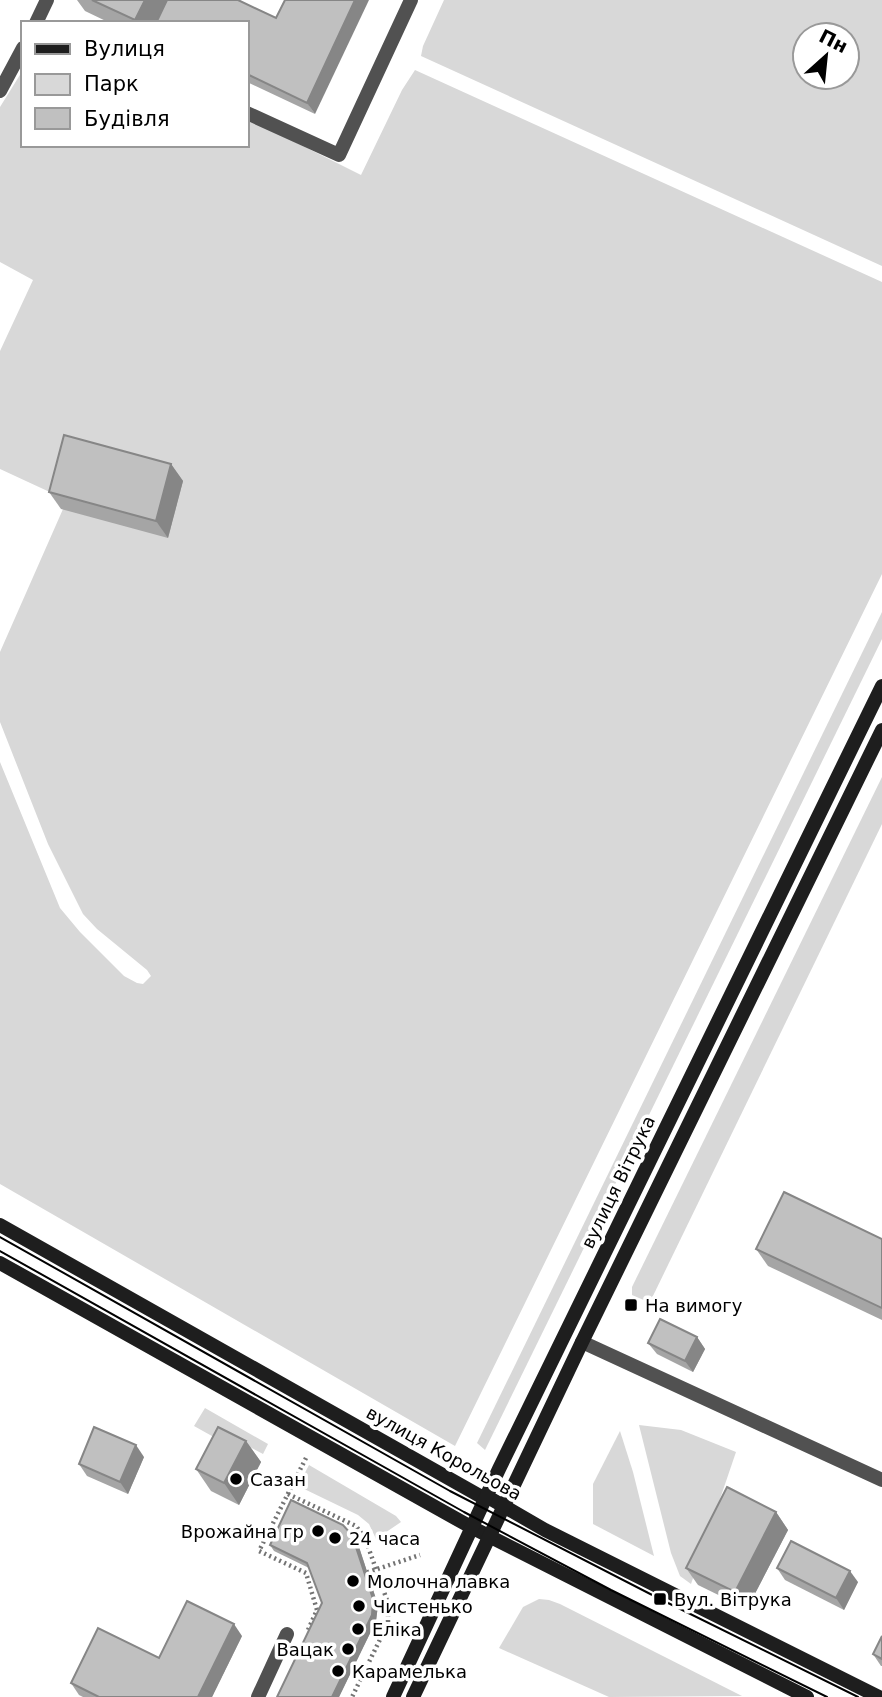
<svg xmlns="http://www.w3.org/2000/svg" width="882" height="1697" font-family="'DejaVu Sans',sans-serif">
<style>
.green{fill:#d8d8d8;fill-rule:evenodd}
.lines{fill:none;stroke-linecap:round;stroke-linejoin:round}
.path{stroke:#737373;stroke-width:4.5;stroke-dasharray:2 3.5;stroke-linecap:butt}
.lane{stroke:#515151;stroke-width:14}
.secondary{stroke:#1e1e1e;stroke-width:14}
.tram{stroke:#000;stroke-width:2}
.wall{fill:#a5a5a5}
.shaded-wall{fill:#868686}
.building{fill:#c0c0c0;stroke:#868686;stroke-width:2}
.poi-dot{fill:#000;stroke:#fff;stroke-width:2.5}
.labels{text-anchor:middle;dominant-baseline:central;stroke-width:7;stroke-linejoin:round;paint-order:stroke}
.street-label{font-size:18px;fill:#000;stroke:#fff}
.poi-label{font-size:18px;fill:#000;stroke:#fff;text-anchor:start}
</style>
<rect width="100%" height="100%" fill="#fff"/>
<g class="green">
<path d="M444 0H882V266L421 56 423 46ZM805 35H847V77H805Z"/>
<path d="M23 70V145H247V118L361 175 402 90 415 70 882 282V574L455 1446 0 1184V762L60 908 80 932 124 976 137 983 143 984 151 976 147 970 97 929 83 914 48 844 0 722V652L67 500 0 469V351L33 280 0 262V107Z"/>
<path d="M882 612V639L485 1450 477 1443Z"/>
<path d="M882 777V824L651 1300 646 1301 632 1295V1287Z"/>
<path d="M205 1408 268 1444 263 1454 233 1438 228 1445 194 1426Z"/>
<path d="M639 1425 681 1430 736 1452 691 1584 680 1576 671 1553Z"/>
<path d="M620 1431 633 1472 654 1556 593 1524V1484Z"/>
<path d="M309 1465 396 1516 401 1522 376 1539 369 1524 358 1515 298 1486Z"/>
<path d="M539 1599 549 1600 560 1604 742 1696 609 1697 499 1648 523 1607Z"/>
</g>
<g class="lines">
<g class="path">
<path d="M306 1458 259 1551 306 1573 317 1610 308 1630"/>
<path d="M288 1494 356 1526 365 1538 388 1603V1623L352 1697"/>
<path d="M362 1574 420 1555"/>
</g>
<g class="lane">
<path d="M36 23 47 0"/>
<path d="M0 91 23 48"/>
<path d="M247 113 339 155 411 0"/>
<path d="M582 1342 882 1480"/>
<path d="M258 1697 287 1634"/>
</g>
<g class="secondary">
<path d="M0 1225 480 1496H486L545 1530 879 1697"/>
<path d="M0 1263 471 1527 807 1697"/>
<path d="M393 1697 499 1469 882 686"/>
<path d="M413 1697 582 1342 882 730"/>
</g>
<g class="tram">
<path d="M0 1237 450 1491 660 1599 858 1697"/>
<path d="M0 1251 464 1512 611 1590 827 1697"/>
</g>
</g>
<g class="wall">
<path d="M77 0H238L315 114 247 82V23H110L85 11Z"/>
<path d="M171 464 183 481 168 538 61 509 49 492Z"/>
<path d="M882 1239V1320L768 1266 756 1249Z"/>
<path d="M697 1337 705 1349 693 1372 657 1354 648 1343Z"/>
<path d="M246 1441 261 1462 239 1505 211 1491 196 1469Z"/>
<path d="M144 1457 128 1494 87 1476 79 1464Z"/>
<path d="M776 1512 788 1530 747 1609 698 1585 686 1568Z"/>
<path d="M352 1535 357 1541 378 1605 376 1621 339 1697H277L322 1603 309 1568 274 1551 270 1545Z"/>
<path d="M777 1568 858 1582 844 1610 785 1580Z"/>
<path d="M242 1636 212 1697H83L79 1695 71 1683Z"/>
<path d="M873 1654 882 1659V1666H881Z"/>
</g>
<g class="shaded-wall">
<path d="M145 0H170L159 23H137L135 20Z"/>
<path d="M355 0H369L315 114 307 103Z"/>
<path d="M171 464 183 481 168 538 156 521Z"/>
<path d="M697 1337 705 1349 693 1372 685 1361Z"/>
<path d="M246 1441 261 1462 239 1505 224 1483Z"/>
<path d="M136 1445 144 1457 128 1494 120 1482Z"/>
<path d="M776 1512 788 1530 747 1609 735 1592Z"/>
<path d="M352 1535 357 1541 378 1605 376 1621 339 1697H332Z"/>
<path d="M850 1571 858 1582 844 1610 836 1598Z"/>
<path d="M234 1624 242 1636 212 1697H198Z"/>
</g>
<g class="building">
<path d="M92 0H145L135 20Z"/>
<path d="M167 0H238L276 18 285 0H355L307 103 247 74V23H156Z"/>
<path d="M64 435 171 464 156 521 49 492Z"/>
<path d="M784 1192 882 1239V1308L756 1249Z"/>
<path d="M660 1319 697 1337 685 1361 648 1343Z"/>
<path d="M94 1427 136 1445 120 1482 79 1464Z"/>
<path d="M218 1427 246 1441 224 1483 196 1469Z"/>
<path d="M727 1487 776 1512 735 1592 686 1568Z"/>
<path d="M291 1500 343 1525 352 1535 373 1599 372 1615 332 1697H277L322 1603 307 1563 270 1545Z"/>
<path d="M791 1541 850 1571 836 1598 777 1568Z"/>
<path d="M187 1601 234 1624 198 1697H99L71 1683 98 1628 159 1658Z"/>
<path d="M882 1636V1659L873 1654Z"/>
</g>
<g class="poi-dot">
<rect x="624" y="1298" width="14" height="14" rx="3.5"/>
<circle cx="236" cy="1479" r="7"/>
<circle cx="318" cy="1531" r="7"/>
<circle cx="335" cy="1538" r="7"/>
<circle cx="353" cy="1581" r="7"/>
<rect x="653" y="1592" width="14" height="14" rx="3.5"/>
<circle cx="359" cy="1606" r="7"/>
<circle cx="358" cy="1629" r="7"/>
<circle cx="348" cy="1649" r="7"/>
<circle cx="338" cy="1671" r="7"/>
</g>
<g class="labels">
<g class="street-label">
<text transform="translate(618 1182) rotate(-64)">вулиця Вітрука</text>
<text transform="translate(444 1453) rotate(29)">вулиця Корольова</text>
</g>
<g class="poi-label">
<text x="645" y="1305">На вимогу</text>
<text x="250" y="1479">Сазан</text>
<text x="304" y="1531" text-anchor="end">Врожайна гр</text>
<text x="349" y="1538">24 часа</text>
<text x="367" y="1581">Молочна лавка</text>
<text x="674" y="1599">Вул. Вітрука</text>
<text x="373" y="1606">Чистенько</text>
<text x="372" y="1629">Еліка</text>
<text x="334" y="1649" text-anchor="end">Вацак</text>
<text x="352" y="1671">Карамелька</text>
</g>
</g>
<rect x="21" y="21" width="228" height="126" fill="#ffffff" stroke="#999999" stroke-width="2"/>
<rect x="35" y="44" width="35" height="10" fill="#1e1e1e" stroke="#999999" stroke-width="2"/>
<text x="84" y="56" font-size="21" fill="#000000">Вулиця</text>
<rect x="35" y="74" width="35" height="21" fill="#d8d8d8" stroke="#999999" stroke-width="2"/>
<text x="84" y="91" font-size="21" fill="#000000">Парк</text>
<rect x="35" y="108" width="35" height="21" fill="#c0c0c0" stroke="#999999" stroke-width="2"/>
<text x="84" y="126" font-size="21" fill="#000000">Будівля</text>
<g transform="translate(826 56) rotate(27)"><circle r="33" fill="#ffffff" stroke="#999999" stroke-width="2"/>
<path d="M0-5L12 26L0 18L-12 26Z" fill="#000000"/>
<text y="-10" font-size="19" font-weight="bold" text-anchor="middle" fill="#000000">Пн</text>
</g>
</svg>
